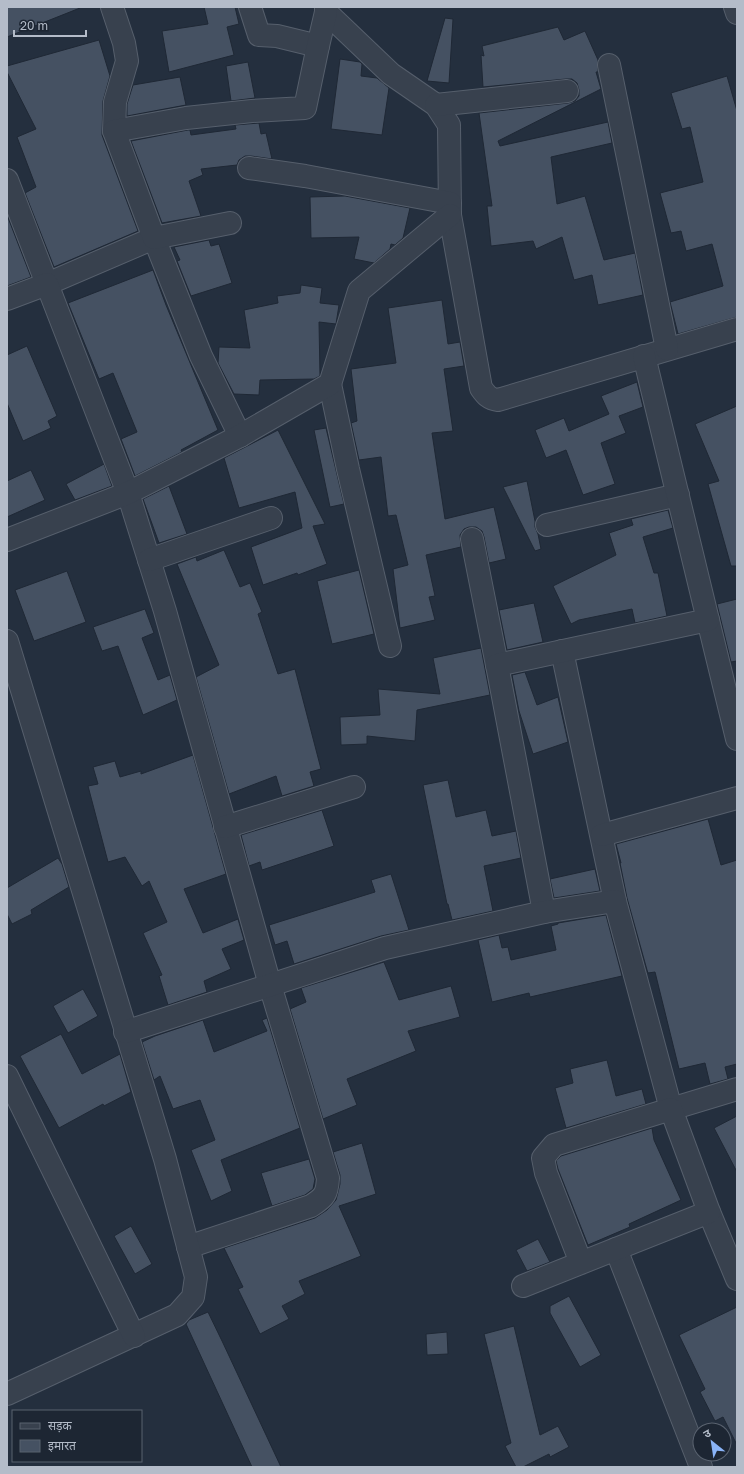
<svg xmlns="http://www.w3.org/2000/svg" width="744" height="1474" font-family="'Golos Text','Noto Sans Devanagari',sans-serif">
<style>
.building{fill:#455162;stroke:#1f2835}
.lines{fill:none;stroke-linecap:round;stroke-linejoin:round}
.minor-casing{stroke:#565f6c;stroke-width:24}
.minor{stroke:#38414e;stroke-width:22}
</style>
<rect width="100%" height="100%" fill="#242f3e"/>
<g class="building">
<path d="M7 7H80V8L7 37Z"/>
<path d="M204 7H235L239 24 227 27 234 55 169 72 162 31 208 24Z"/>
<path d="M445 18 453 19 449 83 427 81Z"/>
<path d="M558 27 564 40 585 31 598 60V72H596L601 89 498 141 500 146 608 122 612 143 551 157 557 204 585 196 604 260 635 253 643 295 598 305 592 275 574 280 562 237 536 249 533 241 491 246 487 206H492L479 113 568 103 575 101 579 96V90L577 83 572 79H566L483 87 481 55 484 56 482 46Z"/>
<path d="M99 40 110 76 103 101 102 135 138 231 54 267 25 193 36 187 17 137 36 129 7 72V66Z"/>
<path d="M340 59 360 62 362 64 361 76 377 78 389 88 382 135 331 129Z"/>
<path d="M248 62 255 98 231 101 226 66Z"/>
<path d="M727 76 737 111V317L678 334 670 302 723 286 712 244 686 251 681 231 671 233 660 193 703 182 690 127 682 129 671 93Z"/>
<path d="M180 77 186 105 127 116V104L133 85Z"/>
<path d="M259 123 261 134 266 133 272 159 251 156H245L239 160 237 165 201 169 203 175 189 181 201 216 162 223 131 141 188 130H190L191 135 236 129 235 125Z"/>
<path d="M345 196 410 208 403 238 395 245 391 244 390 249 374 263 354 259 359 237 311 238 310 197Z"/>
<path d="M7 215 31 277 7 286Z"/>
<path d="M209 240 211 246 219 244 232 283 191 296 177 261 180 260 174 247Z"/>
<path d="M153 270 166 305 218 430 181 450 182 452 135 476 121 439 137 432 113 373 99 379 68 303Z"/>
<path d="M301 285 322 288 320 303 339 305 336 324 319 322 320 376 314 379 260 380 259 395 234 394 218 363 219 347 250 348 244 310 278 303 277 296 300 293Z"/>
<path d="M442 300 448 344 460 342 464 366 444 369 453 431 432 433 445 519 494 507 506 559 489 563 484 537 482 531 476 527H469L464 529 460 535 461 547 426 555 435 596 429 597 435 620 400 628 393 569 408 565 396 515 388 516 381 457 359 460 351 423 357 421 351 369 396 363 388 308Z"/>
<path d="M27 346 57 416 48 421 51 428 23 441 7 403V355Z"/>
<path d="M637 382 643 407 619 416 626 433 601 443 615 484 583 495 566 450 546 458 535 430 564 418 569 431 609 414 601 396Z"/>
<path d="M737 406V566H731L708 484 719 481 695 424Z"/>
<path d="M326 428 344 504 330 507 314 430Z"/>
<path d="M278 430 325 524 313 526 327 564 298 575 297 573 263 585 251 547 302 528 295 492 239 508 224 458Z"/>
<path d="M104 464 112 486 75 500 66 484Z"/>
<path d="M31 470 45 500 7 517V481Z"/>
<path d="M527 481 535 521V527L538 534 541 549 535 551 503 487Z"/>
<path d="M169 486 187 534 159 543 143 499Z"/>
<path d="M668 510 673 528 643 537 654 573H658L667 616 635 623 632 609 579 620 571 624 553 586 616 555 609 533 633 525 631 519Z"/>
<path d="M224 550 240 587 250 583 262 612 258 614 278 674 295 669 321 769 310 772 314 786 282 796 276 776 229 794 196 677 219 665 177 564 196 557 197 561Z"/>
<path d="M359 570 374 634 332 644 317 581Z"/>
<path d="M67 571 86 622 34 641 15 590Z"/>
<path d="M737 599V661L731 662 717 604Z"/>
<path d="M534 603 543 642 507 650 499 610Z"/>
<path d="M145 609 154 633 142 638 158 680 170 675 177 700 143 715 118 646 102 651 93 627Z"/>
<path d="M481 648 490 695 417 710 415 741 367 736V744L341 745 340 717 380 715 378 689 440 694 433 658Z"/>
<path d="M525 672 537 705 558 697 568 742 533 754 519 711 512 675Z"/>
<path d="M193 755 226 874 184 889 203 933 238 919 244 940 222 949 231 969 204 981 207 992 168 1005 159 976 162 975 143 933 167 922 149 881 142 886 125 857 108 862 88 786 98 784 93 767 115 761 120 777 141 771V774Z"/>
<path d="M448 780 456 817 486 810 492 836 516 831 521 858 484 866 493 911 452 920 448 904H447L423 785Z"/>
<path d="M322 810 334 846 262 870 260 862 249 866 241 835Z"/>
<path d="M708 819 721 865 737 860V1064L725 1067 728 1079 710 1084 705 1063 679 1069 655 972 648 973 647 970 627 898 620 863H621L616 844Z"/>
<path d="M58 858 62 864 69 887 31 910 32 914 12 924 7 914V888Z"/>
<path d="M595 869 600 891 554 898 550 879Z"/>
<path d="M391 874 409 930 381 936 294 964 287 941 275 945 269 925 375 892 371 880Z"/>
<path d="M606 915 622 976 530 997 529 993 492 1002 478 940 499 935 502 948 508 947 511 960 556 950 551 926 558 924V923Z"/>
<path d="M384 962 399 1000 451 986 460 1017 408 1031 416 1051 347 1079 357 1105 323 1119 290 1009 306 1002 301 988Z"/>
<path d="M83 989 98 1016 68 1033 53 1006Z"/>
<path d="M267 1018 300 1128 221 1160 232 1191 211 1201 191 1150 215 1140 200 1100 173 1109 160 1076 154 1080 142 1042 155 1036 203 1020 214 1052 267 1031 262 1020Z"/>
<path d="M61 1034 82 1074 120 1054 131 1092 104 1106 103 1104 59 1128 20 1056Z"/>
<path d="M607 1060 616 1096 642 1089 646 1104 566 1128 555 1088 573 1083 570 1069Z"/>
<path d="M737 1116V1172L714 1128Z"/>
<path d="M652 1128 654 1140 681 1200 629 1224 630 1227 588 1245 558 1169 556 1161 561 1156Z"/>
<path d="M362 1143 376 1194 339 1206 361 1256 299 1281 305 1294 282 1306 289 1319 260 1334 238 1289 243 1287 224 1248 315 1218 327 1210 336 1200 340 1184V1175L333 1152Z"/>
<path d="M309 1159 315 1179 313 1189 305 1195 272 1206 261 1173Z"/>
<path d="M131 1226 152 1264 135 1274 114 1236Z"/>
<path d="M538 1239 550 1262 527 1271 516 1250Z"/>
<path d="M569 1296 601 1355 580 1367 550 1313V1306Z"/>
<path d="M737 1307V1445L723 1417 715 1421 700 1392 705 1389 679 1335Z"/>
<path d="M208 1312 223 1343 281 1467H252L186 1324 189 1320Z"/>
<path d="M514 1326 540 1435 558 1426 569 1447 550 1457 549 1454 523 1467H516L505 1446 511 1443 484 1334Z"/>
<path d="M447 1332 448 1354 427 1355 426 1334Z"/>
</g>
<g class="lines">
<g class="minor-casing">
<g id="minor">
<path d="M112 7 124 43 127 61 115 102 114 131"/>
<path d="M250 7 259 35 277 36 318 46"/>
<path d="M326 7V12L391 74 436 105 449 125 450 215 481 388C486 395 489 399 498 400L737 329"/>
<path d="M735 7 737 13"/>
<path d="M609 65 667 349"/>
<path d="M436 105 567 91"/>
<path d="M249 168 305 176 450 203"/>
<path d="M7 180 47 284 154 238 201 356 240 436"/>
<path d="M230 223 154 238 114 131 186 118 252 111 305 108 318 46 326 12"/>
<path d="M7 299 47 284 128 493 165 611 270 985 328 1178C327 1194 325 1197 311 1206L188 1247"/>
<path d="M330 384 348 469 390 646"/>
<path d="M547 525 678 495"/>
<path d="M472 539 497 665"/>
<path d="M7 540 128 493 240 436 330 384 359 291 450 215"/>
<path d="M149 560 271 518"/>
<path d="M708 620 737 739"/>
<path d="M7 641 165 1159 196 1277 193 1297 177 1315 7 1394"/>
<path d="M562 651 615 901"/>
<path d="M225 827 354 787"/>
<path d="M602 835 737 798"/>
<path d="M544 912 497 665 708 620 644 356"/>
<path d="M125 1032 385 948 544 912 615 901 671 1109 737 1089"/>
<path d="M7 1076 134 1336"/>
<path d="M709 1212 737 1279"/>
<path d="M616 1249 701 1467"/>
<path d="M523 1286 709 1212 671 1109 554 1145 543 1158 546 1173 581 1263"/>
</g>
</g>
<use href="#minor" class="minor"/>
</g>
<rect width="744" height="1474" fill="none" stroke="#b4bcc9" stroke-width="16"/>
<rect x="12" y="1410" width="130" height="52" fill="#1d2633" stroke="#59626f"/>
<rect x="20" y="1423" width="20" height="6" fill="#38414e" stroke="#59626f"/>
<text x="48" y="1430" font-size="12" fill="#b4bcc9">सड़क</text>
<rect x="20" y="1440" width="20" height="12" fill="#455162" stroke="#59626f"/>
<text x="48" y="1450" font-size="12" fill="#b4bcc9">इमारत</text>
<g transform="translate(712 1442) rotate(330)"><circle r="19" fill="#1d2633" stroke="#59626f"/>
<path d="M0-3L7 15L0 10L-7 15Z" fill="#8ab4f8"/>
<text y="-6" font-size="11" font-weight="bold" text-anchor="middle" fill="#b4bcc9">उ</text>
</g>
<path d="M14 30v6h72v-6" fill="none" stroke="#b4bcc9" stroke-width="2"/>
<text x="20" y="30" font-size="12" fill="#b4bcc9" stroke="#1d2633" stroke-width="3" paint-order="stroke">20 m</text>
</svg>
